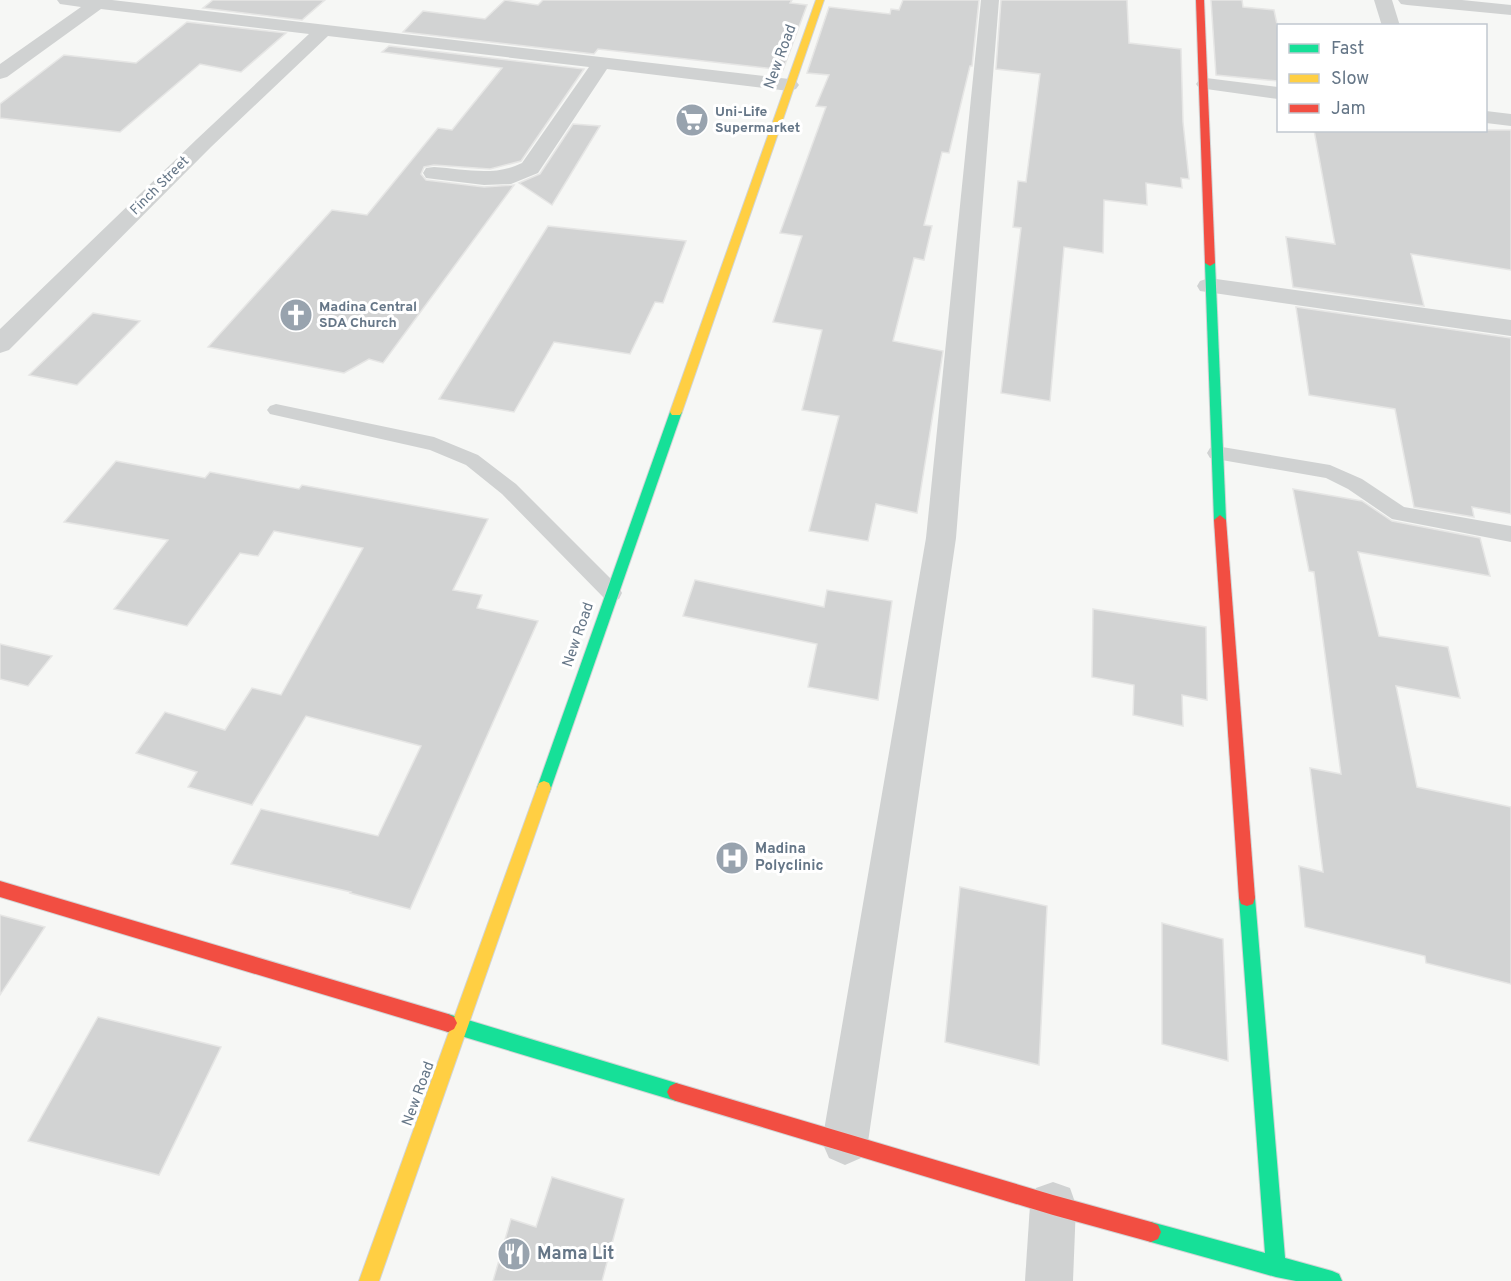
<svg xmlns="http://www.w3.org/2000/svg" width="1511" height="1281" font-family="Overpass,sans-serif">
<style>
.building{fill:#d2d3d3;stroke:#e6e6e5;stroke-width:1.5}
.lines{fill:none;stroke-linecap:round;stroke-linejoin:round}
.fast-casing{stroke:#d1d4d5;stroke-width:2}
.slow-casing{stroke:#d1d4d5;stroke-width:2}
.jam-casing{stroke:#d1d4d5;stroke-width:2}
.lane{fill:#d0d2d2;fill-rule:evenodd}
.street{fill:#d0d2d2;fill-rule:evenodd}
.fast{fill:#16e098;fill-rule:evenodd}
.slow{fill:#ffcf43;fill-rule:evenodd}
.jam{fill:#f24e42;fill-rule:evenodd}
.labels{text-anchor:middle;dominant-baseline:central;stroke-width:6;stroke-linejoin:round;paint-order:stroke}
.far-poi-label{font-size:14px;font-weight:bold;fill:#657687;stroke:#fff;text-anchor:start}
.far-street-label{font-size:14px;fill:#657687;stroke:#fff}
.street-label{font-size:15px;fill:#657687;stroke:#fff}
.poi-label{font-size:15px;font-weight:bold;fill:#657687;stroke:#fff;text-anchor:start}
.near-poi-label{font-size:18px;font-weight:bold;fill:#657687;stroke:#fff;text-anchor:start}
</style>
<rect width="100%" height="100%" fill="#f6f7f5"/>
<g class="building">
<path d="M213 0H325L302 20 203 8Z"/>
<path d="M505 0 538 5 543 0H792L790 3 807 5 783 70 598 49 594 54 403 32 423 11 485 19Z"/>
<path d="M903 0H979L972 66H970L949 153 942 152 924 225 932 226 924 260 914 258 893 341 943 351 917 513 876 504 868 541 809 531 839 416 802 410 822 330 773 322 802 236 780 233 826 107 816 106 829 75 807 73 829 7 890 14 891 9 899 10Z"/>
<path d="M1001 0H1127L1129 43 1181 49 1183 122 1189 179 1181 178 1182 188 1146 183 1147 205 1104 200 1103 253 1064 247 1050 401 1001 393 1021 228 1013 227 1018 181 1026 182 1040 74 996 69Z"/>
<path d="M1211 0H1242L1243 7 1274 10 1278 29V81L1216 75Z"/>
<path d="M187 22 286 33 241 72 200 64 120 132 0 118V104L64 55 136 63Z"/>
<path d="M389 46 584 69 521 161 490 169 434 165 424 167 421 174 426 180 484 187 514 185 383 363 369 359 344 373 208 347 332 210 367 215 438 128 452 130 502 68 382 52Z"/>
<path d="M573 124 600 126 552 205 519 183 540 174Z"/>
<path d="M1314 130H1511V270L1411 254 1424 306 1293 287 1286 237 1335 244Z"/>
<path d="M548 226 686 241 663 303 655 302 630 354 554 342 514 412 439 399Z"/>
<path d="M1296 307 1511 338V514L1472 507 1474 517 1414 507 1395 409 1309 395Z"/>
<path d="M93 313 140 321 77 385 29 375Z"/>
<path d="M116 461 205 478 210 472 299 489 302 485 488 519 453 590 482 595 477 608 538 621 410 909 350 893 351 892 231 864 261 809 378 836 421 746 306 716 252 805 188 787 197 772 136 753 165 712 225 730 252 688 281 695 363 548 274 531 258 556 240 553 187 626 114 609 168 540 64 522Z"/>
<path d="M1293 489 1362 501 1392 521 1480 538 1490 576 1358 552 1379 636 1448 647 1460 698 1396 686 1417 787 1511 807V984L1426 963 1425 956 1305 927 1299 866 1323 872 1310 768 1341 774 1314 572 1309 571Z"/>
<path d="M695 580 824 607 827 590 892 601 878 700 808 687 817 644 683 616Z"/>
<path d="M1093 609 1206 627 1207 700 1182 695 1183 726 1133 715 1134 685 1092 677Z"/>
<path d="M0 644 52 656 28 686 0 679Z"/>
<path d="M960 887 1047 906 1039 1065 945 1042Z"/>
<path d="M0 915 45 927 0 995Z"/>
<path d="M1162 923 1223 939 1228 1061 1162 1044Z"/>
<path d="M98 1017 221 1047 159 1175 28 1141Z"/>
<path d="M552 1177 624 1199 602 1281H493L511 1219 536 1227Z"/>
</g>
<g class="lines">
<g class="fast-casing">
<g id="fast">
<path d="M1210 260 1215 263 1226 520 1220 525 1214 520 1205 263Z"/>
<path d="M676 408 682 412 551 788 549 793 544 795 539 793 537 788 670 412Z"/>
<path d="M1247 890 1253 892 1255 898 1285 1258 1332 1271 1339 1274 1342 1281H1296L1276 1277 1151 1242 1144 1239 1141 1232 1144 1225 1151 1222 1265 1253 1239 898 1241 892Z"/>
<path d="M448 1014 676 1083 682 1086 685 1092 682 1098 676 1101 448 1032 442 1029 439 1023 442 1017Z"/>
</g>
</g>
<g class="slow-casing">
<g id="slow">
<path d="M816 0H824L682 412 680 415H672L670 412Z"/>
<path d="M544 781 549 783 551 788 379 1281H359L537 788 539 783Z"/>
</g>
</g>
<g class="jam-casing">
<g id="jam">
<path d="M1196 0H1204L1215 263 1210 266 1205 263Z"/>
<path d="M1220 515 1226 520 1255 898 1253 904 1247 906 1241 904 1239 898 1214 520Z"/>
<path d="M0 881 448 1014 454 1017 457 1023 454 1029 448 1032 0 897Z"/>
<path d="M676 1083 1053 1195 1151 1222 1158 1225 1161 1232 1158 1239 1151 1242 1053 1215 676 1101 670 1098 667 1092 670 1086Z"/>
</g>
</g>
<g class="lane">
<path d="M276 404 434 437 478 455 516 484 619 587 622 593 619 599 612 601 605 599 502 494 466 465 430 450 270 414 267 410 270 406Z"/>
<path d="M1216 446 1330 465 1362 479 1404 507 1511 526V542L1392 519 1348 489 1326 478 1210 458 1207 453 1210 448Z"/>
</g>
<g class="street">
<path d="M57 0H112L789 79 796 81 799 85 796 89 789 91 607 69 538 173 511 184 484 185 434 179 426 178 423 173 426 168 434 167C464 169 494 177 522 163L589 67 328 36 211 147 9 350 0 353V329L197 139 309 34 101 9 7 77 0 79V64L81 7 60 4Z"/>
<path d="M981 0H999L956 538 868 1142 861 1158 845 1165 829 1158 822 1142 926 538Z"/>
<path d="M1374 0H1392L1400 26H1382Z"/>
<path d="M1398 0H1462L1511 5V15L1407 5 1401 4Z"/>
<path d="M1206 78 1278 87V99L1199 88 1196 84 1199 80Z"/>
<path d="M1486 111 1511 114V126L1486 123Z"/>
<path d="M1209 278 1511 320V336L1200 291 1197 286 1200 281Z"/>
<path d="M1053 1182 1070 1188 1076 1205 1073 1281H1025L1030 1205 1036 1188Z"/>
</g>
<use href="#fast" class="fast"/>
<use href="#slow" class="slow"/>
<use href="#jam" class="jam"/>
</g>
<defs>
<g id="supermarket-disc" transform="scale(1.725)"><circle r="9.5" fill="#98a3ae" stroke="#fff"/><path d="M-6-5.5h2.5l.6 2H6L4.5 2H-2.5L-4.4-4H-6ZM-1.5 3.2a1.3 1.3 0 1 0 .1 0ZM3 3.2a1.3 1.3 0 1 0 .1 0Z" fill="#fff"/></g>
<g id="church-disc" transform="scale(1.725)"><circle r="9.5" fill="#98a3ae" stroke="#fff"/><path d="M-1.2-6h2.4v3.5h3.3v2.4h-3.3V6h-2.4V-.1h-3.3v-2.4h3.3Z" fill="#fff"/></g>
<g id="hospital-disc" transform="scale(1.725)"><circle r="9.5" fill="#98a3ae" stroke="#fff"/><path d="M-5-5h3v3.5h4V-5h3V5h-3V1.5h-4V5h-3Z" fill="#fff"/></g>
<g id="restaurant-disc" transform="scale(1.725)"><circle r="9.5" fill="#98a3ae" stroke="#fff"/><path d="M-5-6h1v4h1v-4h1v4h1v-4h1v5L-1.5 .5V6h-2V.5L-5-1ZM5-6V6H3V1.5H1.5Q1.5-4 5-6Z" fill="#fff"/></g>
</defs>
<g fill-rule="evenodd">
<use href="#supermarket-disc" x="692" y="120"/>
<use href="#church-disc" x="296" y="315"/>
<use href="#hospital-disc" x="732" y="858"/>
<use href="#restaurant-disc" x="514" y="1254"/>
</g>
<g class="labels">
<g class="far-poi-label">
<text x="715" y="112">Uni-Life<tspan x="715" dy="16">Supermarket</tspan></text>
<text x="319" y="307">Madina Central<tspan x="319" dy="16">SDA Church</tspan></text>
</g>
<g class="far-street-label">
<text transform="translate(160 186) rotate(-45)">Finch Street</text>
</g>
<g class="street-label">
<text transform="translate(781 57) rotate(-70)">New Road</text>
<text transform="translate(579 635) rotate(-71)">New Road</text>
<text transform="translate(419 1094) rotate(-70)">New Road</text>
</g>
<g class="poi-label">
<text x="755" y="849">Madina<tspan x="755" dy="17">Polyclinic</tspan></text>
</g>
<g class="near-poi-label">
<text x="537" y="1254">Mama Lit</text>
</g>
</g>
<rect x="1277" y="24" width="210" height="108" fill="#ffffff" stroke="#c1c8cf" stroke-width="1.5"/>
<rect x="1289" y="44" width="30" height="9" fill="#16e098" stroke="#c1c8cf" stroke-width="1.5"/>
<text x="1331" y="54" font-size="18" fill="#657687">Fast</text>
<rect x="1289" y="74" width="30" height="9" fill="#ffcf43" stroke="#c1c8cf" stroke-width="1.5"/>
<text x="1331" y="84" font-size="18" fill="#657687">Slow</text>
<rect x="1289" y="104" width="30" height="9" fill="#f24e42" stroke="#c1c8cf" stroke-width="1.5"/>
<text x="1331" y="114" font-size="18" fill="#657687">Jam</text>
</svg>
